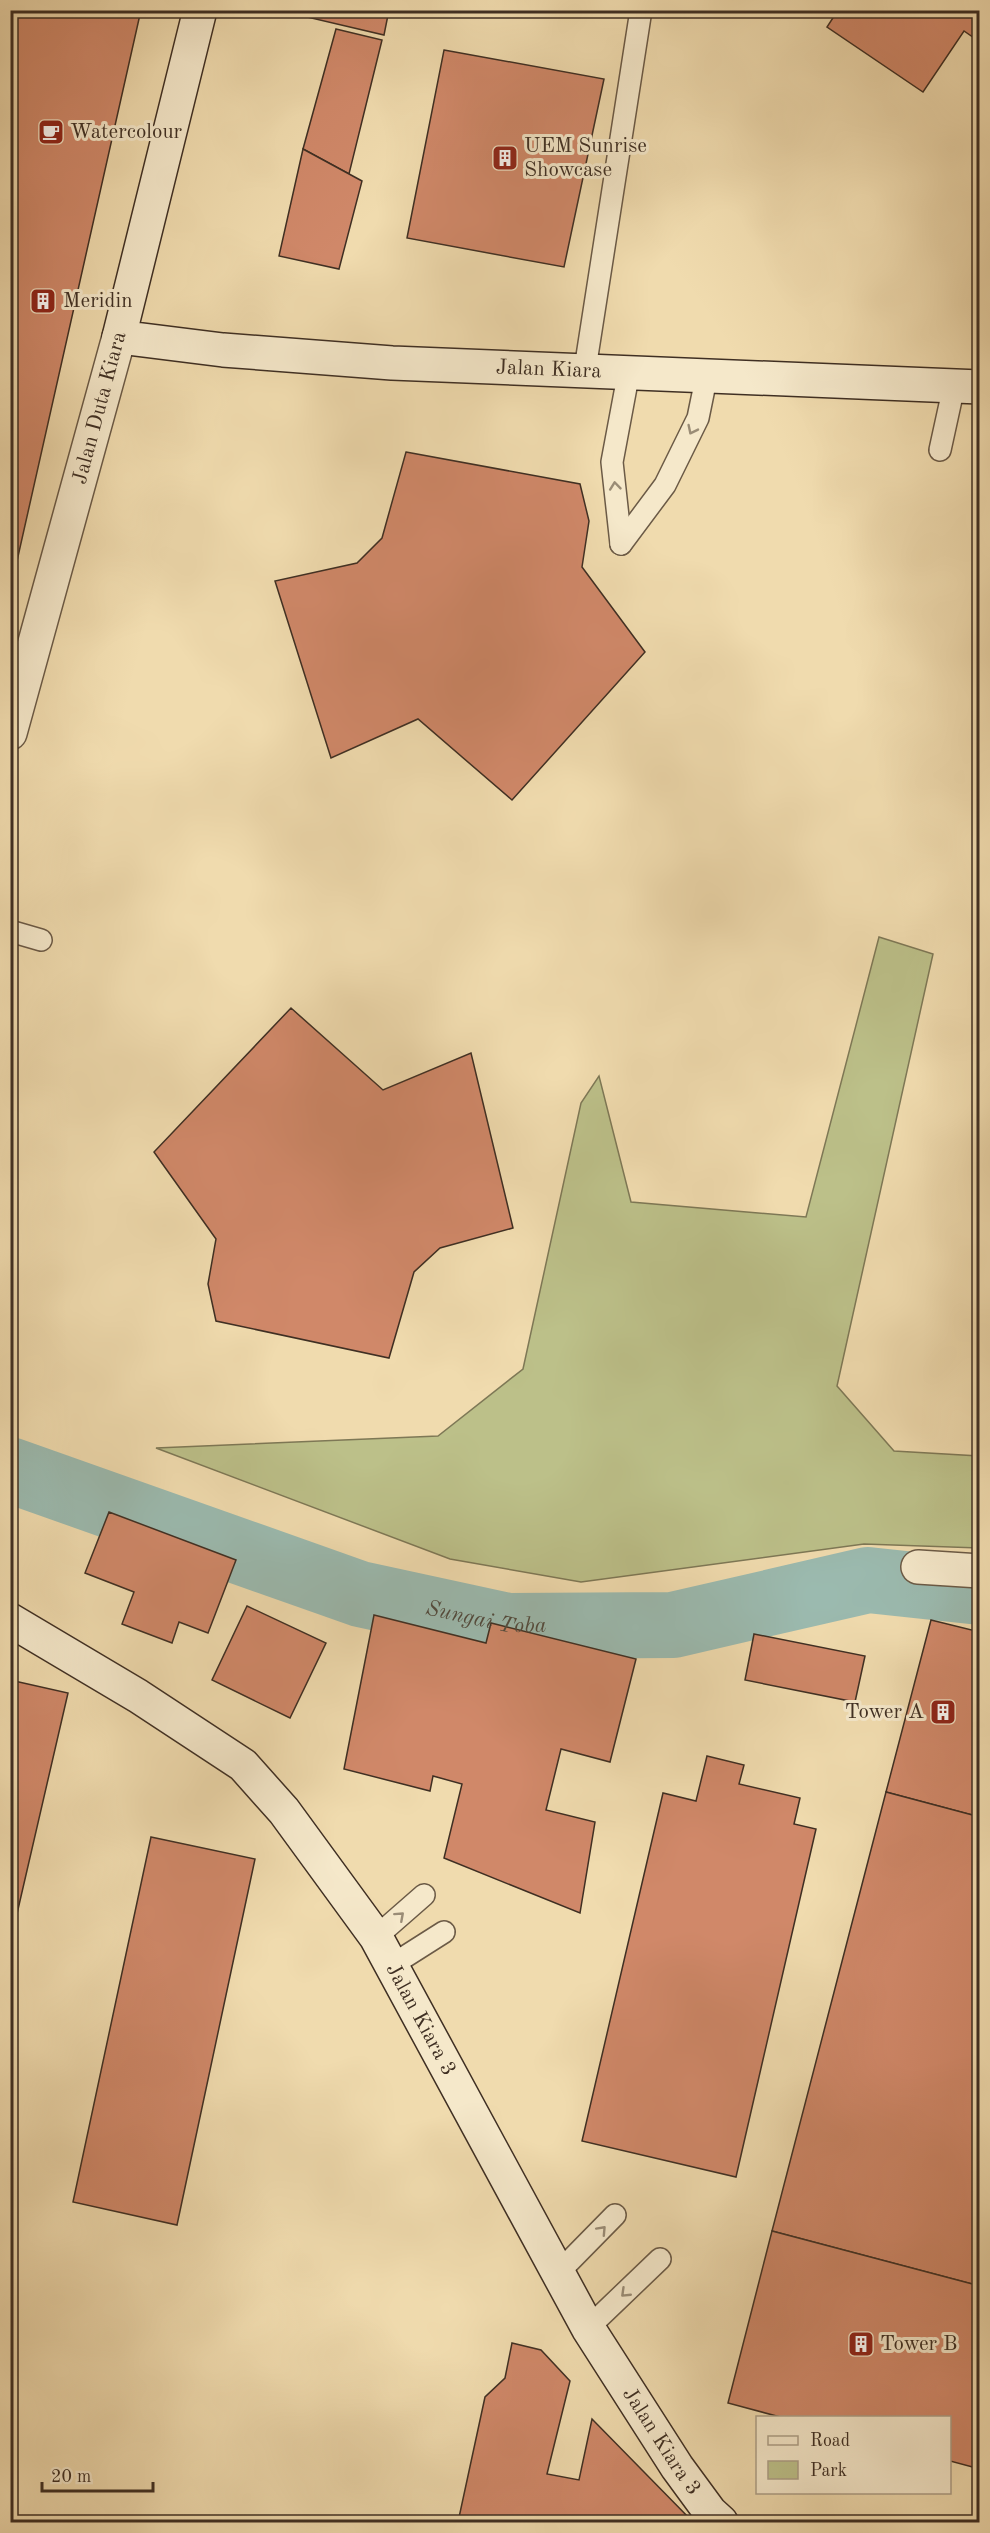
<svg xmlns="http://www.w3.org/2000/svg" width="990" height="2533" font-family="'Old Standard TT',serif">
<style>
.green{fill:#bcc089;stroke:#7e7856;stroke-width:1.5}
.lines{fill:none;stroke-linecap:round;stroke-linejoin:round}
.river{stroke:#9bbaaf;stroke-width:66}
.building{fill:#d08869;stroke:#3f2f23;stroke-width:1.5}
.lane-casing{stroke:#6b5a46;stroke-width:24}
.street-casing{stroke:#6b5a46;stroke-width:36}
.secondary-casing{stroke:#3f2f23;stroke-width:36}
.lane{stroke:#f5e8ca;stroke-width:21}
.street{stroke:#f5e8ca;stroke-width:33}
.secondary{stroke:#f5e8ca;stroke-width:33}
.oneway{stroke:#9a8c76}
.labels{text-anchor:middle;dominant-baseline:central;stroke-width:6;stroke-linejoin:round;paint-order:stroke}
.poi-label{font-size:21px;fill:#3f2f23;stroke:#f5e8ca;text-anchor:start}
.street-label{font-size:21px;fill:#3f2f23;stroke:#f5e8ca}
.water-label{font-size:22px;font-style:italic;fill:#514b3f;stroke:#f5e8ca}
</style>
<rect width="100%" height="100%" fill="#f0dbae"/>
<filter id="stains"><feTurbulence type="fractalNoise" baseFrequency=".00333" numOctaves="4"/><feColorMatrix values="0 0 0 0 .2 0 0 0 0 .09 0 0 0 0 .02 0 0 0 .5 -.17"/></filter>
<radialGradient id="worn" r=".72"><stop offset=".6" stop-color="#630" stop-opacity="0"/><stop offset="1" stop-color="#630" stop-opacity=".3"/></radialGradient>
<path class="green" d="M879 937 933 954 837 1386 894 1451 979 1456V1548L864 1544 581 1582 450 1559 156 1448 438 1436 523 1369 581 1103 599 1076 631 1202 806 1217Z"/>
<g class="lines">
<path class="river" id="s1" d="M10 1470 360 1594 508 1626 673 1625 868 1580 980 1592"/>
</g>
<g class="building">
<path d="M10 10H141L10 592Z"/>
<path d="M308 10H389L384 35 307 17Z"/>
<path d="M838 10H980V42L964 31 923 92 827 27Z"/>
<path d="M336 29 382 40 349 174 303 149Z"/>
<path d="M444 50 604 79 564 267 407 238Z"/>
<path d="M303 149 362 181 339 269 279 256Z"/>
<path d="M406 452 580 484 589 521 582 567 645 652 512 800 418 719 331 758 275 581 357 563 382 538Z"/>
<path d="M291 1008 383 1090 471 1053 513 1228 440 1248 414 1272 389 1358 216 1321 208 1284 216 1239 154 1152Z"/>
<path d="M109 1512 236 1560 208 1633 179 1622 172 1643 122 1624 134 1592 85 1573Z"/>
<path d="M247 1606 326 1643 290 1718 212 1680Z"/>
<path d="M374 1615 486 1643 491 1623 636 1659 610 1762 561 1749 546 1810 595 1822 580 1913 444 1858 462 1784 433 1776 430 1791 344 1769Z"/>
<path d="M931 1620 980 1632V1817L886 1792Z"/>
<path d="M754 1634 865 1656 855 1702 745 1680Z"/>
<path d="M10 1680 68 1693 10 1944Z"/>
<path d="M707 1756 744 1765 739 1784 800 1798 794 1824 816 1829 736 2177 582 2141 663 1793 696 1801Z"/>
<path d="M886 1792 980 1817V2286L772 2231Z"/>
<path d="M151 1837 255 1859 177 2225 73 2202Z"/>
<path d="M772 2231 980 2286V2469L950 2461V2418H784L728 2403Z"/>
<path d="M512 2343 541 2350 570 2381 547 2474 579 2480 592 2419 693 2522H458L485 2397 505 2378Z"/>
</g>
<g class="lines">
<g class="lane-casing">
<g id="lane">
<path d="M585 369 641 10"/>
<path d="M940 450 954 386"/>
<path d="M621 544 665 485 698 418 707 374"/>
<path d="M621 544 612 462 629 371"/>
<path d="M10 931 41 940"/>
<path d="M376 1937 424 1895"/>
<path d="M392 1965 444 1932"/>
<path d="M558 2273 615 2215"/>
<path d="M588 2328 660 2259"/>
</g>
</g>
<g class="street-casing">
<g id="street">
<path d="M10 733 119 337"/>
<path d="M918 1567 980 1571"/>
</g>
</g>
<g class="secondary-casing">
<g id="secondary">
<path id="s2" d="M200 10 119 337 223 350 392 363 980 387"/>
<path id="s3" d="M10 1620 138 1696 243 1765 284 1811 376 1937 588 2328 677 2467 710 2512 721 2522"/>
</g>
</g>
<use href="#lane" class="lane"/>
<use href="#street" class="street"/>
<use href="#secondary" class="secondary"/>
</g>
<defs><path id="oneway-chevron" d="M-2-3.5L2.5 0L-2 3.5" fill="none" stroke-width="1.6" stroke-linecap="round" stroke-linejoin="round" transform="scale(1.5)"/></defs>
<g class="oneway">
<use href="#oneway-chevron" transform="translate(692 430) rotate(116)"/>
<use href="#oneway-chevron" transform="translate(615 486) rotate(-96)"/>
<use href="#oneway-chevron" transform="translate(400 1916) rotate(-42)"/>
<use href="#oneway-chevron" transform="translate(602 2230) rotate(-47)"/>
<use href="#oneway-chevron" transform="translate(625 2293) rotate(136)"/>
</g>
<defs>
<g id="cafe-square" transform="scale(1.35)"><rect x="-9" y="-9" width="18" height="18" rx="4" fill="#8f2418" stroke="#f5e8ca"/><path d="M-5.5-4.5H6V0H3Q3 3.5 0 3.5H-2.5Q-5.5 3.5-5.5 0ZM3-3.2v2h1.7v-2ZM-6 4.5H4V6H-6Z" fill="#fff"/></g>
<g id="building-square" transform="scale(1.35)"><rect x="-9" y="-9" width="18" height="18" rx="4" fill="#8f2418" stroke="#f5e8ca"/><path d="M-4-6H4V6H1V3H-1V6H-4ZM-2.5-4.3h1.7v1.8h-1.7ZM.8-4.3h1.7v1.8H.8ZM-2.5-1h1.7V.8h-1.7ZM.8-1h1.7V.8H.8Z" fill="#fff"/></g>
</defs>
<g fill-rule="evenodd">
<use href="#cafe-square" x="51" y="132"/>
<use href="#building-square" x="505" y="158"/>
<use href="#building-square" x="43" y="301"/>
<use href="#building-square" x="943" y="1712"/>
<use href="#building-square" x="861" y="2344"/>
</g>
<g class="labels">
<g class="poi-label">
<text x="70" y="132">Watercolour</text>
<text x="524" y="146">UEM Sunrise<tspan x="524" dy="24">Showcase</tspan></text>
<text x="63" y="301">Meridin</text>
<text x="924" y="1712" text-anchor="end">Tower A</text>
<text x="880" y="2344">Tower B</text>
</g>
<g class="street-label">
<text stroke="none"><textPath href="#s2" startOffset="768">Jalan Kiara</textPath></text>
<text transform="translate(100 408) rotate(-75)">Jalan Duta Kiara</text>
<text stroke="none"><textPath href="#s3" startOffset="586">Jalan Kiara 3</textPath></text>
<text stroke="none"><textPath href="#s3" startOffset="1072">Jalan Kiara 3</textPath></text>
</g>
<g class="water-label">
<text stroke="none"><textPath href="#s1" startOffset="500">Sungai Toba</textPath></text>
</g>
</g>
<rect width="990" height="2533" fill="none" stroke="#f0dbae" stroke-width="36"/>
<rect x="12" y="12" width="966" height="2509" fill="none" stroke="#3f2f23" stroke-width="3"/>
<rect x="18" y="18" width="954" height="2497" fill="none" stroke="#3f2f23" stroke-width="1.5"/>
<rect x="756" y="2416" width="195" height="78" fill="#f5e8ca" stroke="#ac9e87" stroke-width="1.5"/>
<rect x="768" y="2436" width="30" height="9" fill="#f5e8ca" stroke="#ac9e87" stroke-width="1.5"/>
<text x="810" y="2446" font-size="18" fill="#3f2f23">Road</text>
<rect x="768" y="2461" width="30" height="18" fill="#bcc089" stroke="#ac9e87" stroke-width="1.5"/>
<text x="810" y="2476" font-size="18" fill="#3f2f23">Park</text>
<path d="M42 2482v9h111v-9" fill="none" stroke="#3f2f23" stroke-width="3"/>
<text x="51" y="2482" font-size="18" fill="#3f2f23" stroke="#f5e8ca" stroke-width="4.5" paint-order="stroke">20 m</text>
<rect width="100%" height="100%" filter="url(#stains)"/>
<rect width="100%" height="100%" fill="url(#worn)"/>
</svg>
